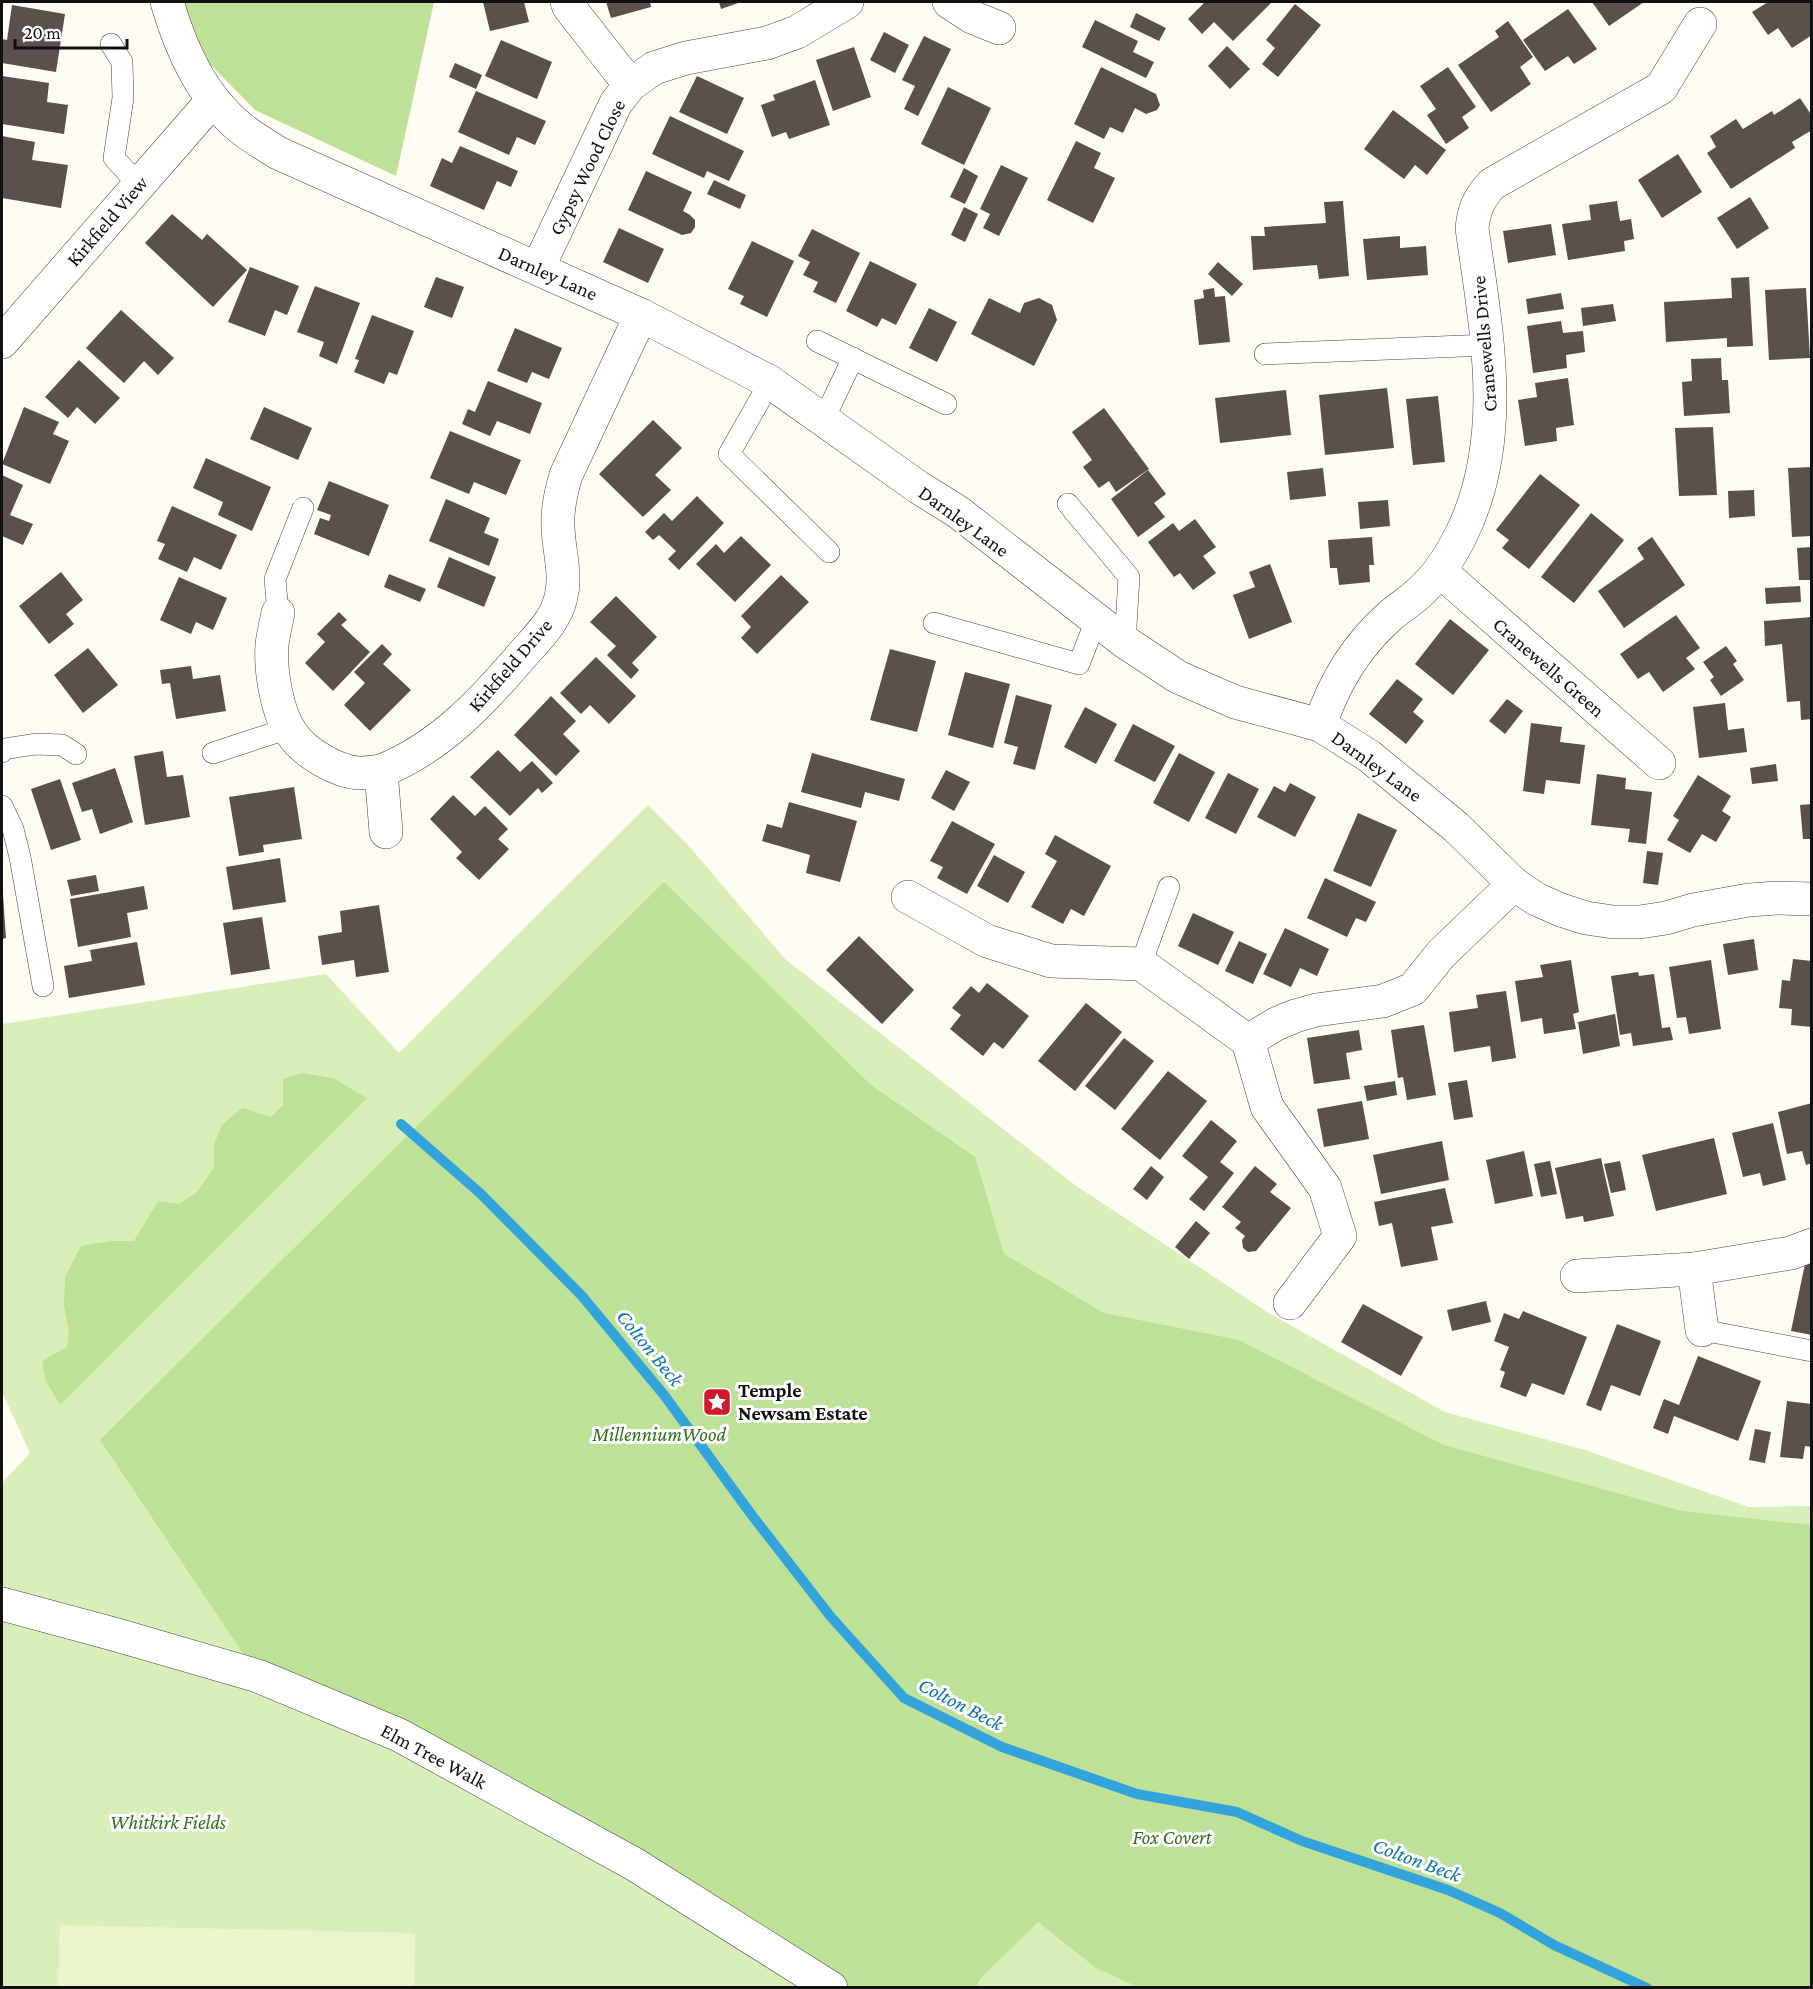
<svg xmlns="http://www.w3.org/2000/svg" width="1813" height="1989" font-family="'Crimson Pro',serif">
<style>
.green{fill:#d9efb9}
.forest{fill:#bde196}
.pitch{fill:#eaf5cb}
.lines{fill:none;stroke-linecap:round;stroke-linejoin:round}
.stream{stroke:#33a4db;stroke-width:10}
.building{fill:#5b504c}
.service-casing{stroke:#444;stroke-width:22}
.minor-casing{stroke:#444;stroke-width:34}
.tertiary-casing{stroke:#444;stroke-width:34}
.service{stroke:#fff;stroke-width:21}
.minor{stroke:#fff;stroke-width:33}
.tertiary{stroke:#fff;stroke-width:33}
.labels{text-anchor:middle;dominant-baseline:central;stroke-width:6;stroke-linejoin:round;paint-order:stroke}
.street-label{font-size:20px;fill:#111;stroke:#fff}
.poi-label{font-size:20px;font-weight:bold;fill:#111;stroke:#fff;text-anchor:start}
.park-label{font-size:20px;font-style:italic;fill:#327019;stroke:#fff}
.water-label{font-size:21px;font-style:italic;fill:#0b75b1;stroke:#fff}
</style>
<rect width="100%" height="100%" fill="#fffcf4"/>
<path class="green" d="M648 805 688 845 785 959 1075 1185 1267 1312 1445 1412 1585 1450 1749 1507 1811 1506V1987L2 1988V1483L30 1453 2 1392V1024L326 974 399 1053Z"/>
<g class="forest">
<path d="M182 2H434L396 176 255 110 208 62Z"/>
<path d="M664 882 871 1085 975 1157 1004 1254 1104 1313 1239 1340 1444 1445 1682 1511 1811 1525V1987H1138L1096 1968 1038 1922 980 1979 976 1987H831L258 1676 100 1440Z"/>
<path d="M302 1073 333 1078 367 1098 60 1405 46 1381 42 1361 67 1347 69 1333 64 1306 65 1277 81 1246 111 1241H134L158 1201 179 1204 197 1192 214 1168V1144L222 1125 242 1108 271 1117 283 1105V1079Z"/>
</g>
<path class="pitch" d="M60 1925 415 1933 414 1987H58Z"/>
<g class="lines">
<path class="stream" d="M401 1124 481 1194 582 1296 664 1395 751 1514 831 1617 904 1698 1002 1747 1137 1794 1237 1812 1302 1841 1448 1890 1500 1913 1554 1945 1647 1988"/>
</g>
<g class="building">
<path d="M483 2H524L529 22 490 31Z"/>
<path d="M606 2H650L651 7 611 18Z"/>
<path d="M719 2H741L721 9Z"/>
<path d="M1205 2H1272L1233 41 1214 22 1202 34 1188 19Z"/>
<path d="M1592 2H1644L1609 26Z"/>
<path d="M1768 2H1812V35L1792 48 1778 28 1768 35 1752 12Z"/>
<path d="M1295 4 1321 25 1278 77 1262 64 1275 48 1266 40Z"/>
<path d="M12 5 65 14 56 72 2 63V39L7 40Z"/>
<path d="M1568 9 1597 49 1574 64 1568 56 1545 71 1523 40Z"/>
<path d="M1136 13 1166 28 1159 41 1130 27Z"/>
<path d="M1095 20 1138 41 1133 52 1154 62 1146 78 1082 47Z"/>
<path d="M1508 21 1533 57 1520 67 1531 84 1491 112 1458 65 1499 37 1495 31Z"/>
<path d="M884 32 909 45 895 73 870 60Z"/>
<path d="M924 36 951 49 918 116 904 109 915 86 902 80Z"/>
<path d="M501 40 552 62 537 99 485 76Z"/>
<path d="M1227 46 1250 69 1230 89 1208 66Z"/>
<path d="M854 47 871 97 833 111 816 60Z"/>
<path d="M455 63 482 75 476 89 449 77Z"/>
<path d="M1101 67 1156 94 1160 105 1157 110 1146 114 1135 108 1123 133 1110 127 1104 139 1074 124Z"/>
<path d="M1448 67 1476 107 1462 117 1469 128 1446 144 1427 115 1436 109 1420 86Z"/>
<path d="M2 76 49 83 47 102 68 105 64 134 2 124Z"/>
<path d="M697 76 744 98 727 134 679 112Z"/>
<path d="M815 80 830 125 789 139 786 132 772 137 761 105 775 100 773 95Z"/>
<path d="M948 87 991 108 964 165 921 144Z"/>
<path d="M476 91 546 121 535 145 517 137 509 155 458 132Z"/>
<path d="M1800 98 1812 116V130L1792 142 1795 148 1731 189 1707 153 1716 147 1710 136 1736 119 1743 129 1772 111 1774 115Z"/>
<path d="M1393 110 1446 150 1427 175 1415 165 1404 179 1364 149Z"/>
<path d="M670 116 744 151 729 181 707 171 704 178 652 154Z"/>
<path d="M2 136 35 142 32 160 68 165 61 208 2 198Z"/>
<path d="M1076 141 1101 153 1094 168 1115 178 1093 223 1047 200Z"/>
<path d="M460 146 518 171 511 187 497 181 484 210 430 186 442 158 452 163Z"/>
<path d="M1678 154 1702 192 1662 218 1638 180Z"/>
<path d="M1001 165 1028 178 999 236 983 228 990 214 980 209Z"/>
<path d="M964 168 978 176 965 204 950 197Z"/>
<path d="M646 171 692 192 683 211 690 215 695 220V227L691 233 682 235 628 210Z"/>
<path d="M714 180 746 195 740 209 707 194Z"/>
<path d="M1750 197 1769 228 1737 249 1717 218Z"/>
<path d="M1343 201 1349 276 1319 279 1317 265 1253 270 1251 236H1265L1264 227 1326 223 1324 202Z"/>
<path d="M1617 201 1620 221 1631 219 1634 239 1624 241 1625 251 1568 260 1562 224 1591 220 1589 205Z"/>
<path d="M964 207 978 214 965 242 951 235Z"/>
<path d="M172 214 202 240 207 234 247 270 213 307 145 243Z"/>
<path d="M1551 224 1556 255 1508 263 1503 231Z"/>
<path d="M619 228 664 249 648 283 603 262Z"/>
<path d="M812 229 860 253 836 303 813 292 818 282 803 275 810 262 798 256Z"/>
<path d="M1400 236V248L1426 246 1428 275 1367 280 1363 239Z"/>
<path d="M752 241 794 261 767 317 740 304 744 296 728 289Z"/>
<path d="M870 261 917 284 896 325 882 318 877 327 846 311Z"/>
<path d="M1218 262 1243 284 1232 296 1208 274Z"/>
<path d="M250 267 299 286 287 315 275 310 265 336 228 322Z"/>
<path d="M436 277 464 287 452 318 424 307Z"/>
<path d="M1749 277 1753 346 1727 347V338L1666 342 1664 302 1732 298 1731 278Z"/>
<path d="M315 286 360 303 337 364 319 356 324 342 297 332Z"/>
<path d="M1214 288 1215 297 1225 296 1230 342 1199 345 1194 300 1204 298 1203 290Z"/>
<path d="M1806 288 1810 358 1769 360 1765 290Z"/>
<path d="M1561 293 1564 309 1528 314 1526 299Z"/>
<path d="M989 298 1020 313 1024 303 1039 298 1052 305 1057 320 1034 366 971 334Z"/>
<path d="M1613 304 1616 321 1583 326 1581 308Z"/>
<path d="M929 308 957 322 937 362 909 348Z"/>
<path d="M121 310 174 358 158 375 144 361 124 383 86 348Z"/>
<path d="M372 315 414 331 397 375 389 372 384 384 354 372 359 360 355 359Z"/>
<path d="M1561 321 1563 333 1583 331 1585 352 1566 355 1567 368 1533 373 1527 326Z"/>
<path d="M515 328 562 348 549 379 532 372 527 383 497 371Z"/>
<path d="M1721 358 1722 380H1728L1730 413 1684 416 1682 382 1692 381 1691 359Z"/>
<path d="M79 360 120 398 95 424 77 407 68 418 45 397Z"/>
<path d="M1568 378 1574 425 1556 428 1557 441 1525 446 1518 400 1537 397 1535 383Z"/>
<path d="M488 381 542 403 530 434 497 421 490 436 462 424 468 409 475 412Z"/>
<path d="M1387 388 1394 448 1325 455 1319 395Z"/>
<path d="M1286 390 1291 435 1220 443 1215 398Z"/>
<path d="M1438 396 1445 462 1413 465 1406 399Z"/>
<path d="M24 407 59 422 53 434 69 441 50 484 2 464Z"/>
<path d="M264 407 312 428 298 460 250 439Z"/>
<path d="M1104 408 1149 469 1116 492 1109 481 1099 488 1083 467 1092 460 1072 432Z"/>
<path d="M653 420 682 448 655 475 671 490 643 517 599 474Z"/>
<path d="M1713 427 1717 495 1679 496 1675 428Z"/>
<path d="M450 431 521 460 506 495 474 482 469 494 430 478Z"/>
<path d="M206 458 271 487 252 531 218 515 223 502 193 488Z"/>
<path d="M1812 467V536L1792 537 1788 468Z"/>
<path d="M1323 468 1326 496 1290 500 1287 472Z"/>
<path d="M1148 470 1166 494 1154 503 1165 517 1138 537 1111 499Z"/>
<path d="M1540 474 1580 505 1529 569 1502 548 1509 540 1496 530Z"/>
<path d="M2 475 23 485 10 515 33 524 23 545 2 536Z"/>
<path d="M329 481 389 505 369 556 314 534 320 518 329 521 331 515 317 510Z"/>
<path d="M1754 490 1755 516 1729 518 1728 491Z"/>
<path d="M697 496 724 523 679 570 668 559 676 551 659 535 653 540 645 532 664 513 672 521Z"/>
<path d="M446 499 490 518 484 533 499 539 489 566 429 541Z"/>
<path d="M1388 500 1390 526 1360 529 1358 502Z"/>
<path d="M172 506 237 535 221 570 194 557 187 572 158 559 165 544 157 541Z"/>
<path d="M1591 513 1624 540 1574 603 1541 577Z"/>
<path d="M1195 519 1216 547 1203 556 1216 573 1193 590 1180 573 1174 577 1148 542 1173 523 1179 531Z"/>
<path d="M741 536 771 565 735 602 696 564 716 544 724 553Z"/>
<path d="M1372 537 1374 565H1369L1370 582 1339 585 1337 568H1330L1328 540Z"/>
<path d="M1652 537 1685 585 1624 628 1598 591 1644 559 1637 548Z"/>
<path d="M1812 547V580H1799L1797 548Z"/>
<path d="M449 557 496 577 484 607 437 587Z"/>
<path d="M1270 564 1292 622 1249 639 1233 595 1255 587 1249 572Z"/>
<path d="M61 572 83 600 66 614 74 624 49 644 19 606Z"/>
<path d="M389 574 426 589 420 602 384 587Z"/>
<path d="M781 575 809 602 757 654 741 638 751 627 741 616Z"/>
<path d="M179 577 227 598 213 630 196 622 191 634 160 620Z"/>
<path d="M1800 586 1801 602 1766 604 1765 588Z"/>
<path d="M616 596 657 637 632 663 639 670 631 679 607 655 616 646 590 622Z"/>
<path d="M339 612 347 620 341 625 370 652 333 691 305 663 325 642 317 634Z"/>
<path d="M1676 615 1700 648 1686 658 1695 669 1663 692 1649 672 1638 679 1620 654Z"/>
<path d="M1812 617V719L1801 720 1800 701 1787 702 1782 644 1765 646 1764 621Z"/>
<path d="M1450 619 1489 650 1453 695 1415 664Z"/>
<path d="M382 644 392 654 383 664 411 690 370 731 344 705 365 683 354 672Z"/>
<path d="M1726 646 1737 661 1733 664 1744 680 1721 696 1710 680 1714 677 1703 662Z"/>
<path d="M88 648 118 685 83 713 54 675Z"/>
<path d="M890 649 936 661 917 732 870 720Z"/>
<path d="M596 657 636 696 609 724 590 705 581 714 560 693Z"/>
<path d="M191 666 193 679 220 675 226 711 176 719 170 683 162 684 160 670Z"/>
<path d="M965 672 1010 684 993 748 948 735Z"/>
<path d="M1397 679 1423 699 1413 712 1424 721 1406 744 1369 714Z"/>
<path d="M1016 695 1052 705 1035 770 1013 764 1018 747 1004 743Z"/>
<path d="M551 696 576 721 563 734 580 751 556 776 514 735Z"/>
<path d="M1507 699 1523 711 1505 734 1489 721Z"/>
<path d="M1725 703 1728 730 1744 728 1747 752 1699 758 1693 707Z"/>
<path d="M1085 707 1117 724 1096 764 1064 747Z"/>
<path d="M1531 723 1562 727 1560 742 1585 745 1580 784 1546 780 1544 794 1523 791Z"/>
<path d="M1133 724 1175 746 1155 782 1114 761Z"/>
<path d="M498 750 520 772 532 761 553 783 542 793 538 788 510 816 470 777Z"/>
<path d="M163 751 167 777 183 775 190 817 145 825 134 756Z"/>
<path d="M812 753 905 779 899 801 865 792 861 808 801 792Z"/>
<path d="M1179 753 1215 772 1189 822 1153 803Z"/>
<path d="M1776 764 1778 781 1752 784 1750 768Z"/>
<path d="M115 768 133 822 100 834 92 809 82 812 72 783Z"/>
<path d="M946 770 970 782 954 811 931 798Z"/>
<path d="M1228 773 1259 789 1236 834 1205 818Z"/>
<path d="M1597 774 1626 778 1625 789 1652 792 1646 844 1628 842 1630 829 1591 825Z"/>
<path d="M1698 775 1731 796 1722 811 1731 817 1716 842 1702 834 1690 853 1667 840 1679 820 1673 816Z"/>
<path d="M60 779 81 840 51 850 31 789Z"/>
<path d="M1290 783 1316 797 1295 837 1257 817 1274 786 1285 792Z"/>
<path d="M294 787 302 839 263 845 264 852 239 856 229 797Z"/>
<path d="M453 795 475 816 485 806 508 829 498 839 509 849 479 880 456 858 462 852 430 819Z"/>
<path d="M789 802 857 821 840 882 806 873 810 855 762 841 767 824 782 828Z"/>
<path d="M1812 804V839H1803L1800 805Z"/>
<path d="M1358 813 1397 830 1371 887 1333 871Z"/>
<path d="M952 821 995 844 967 894 937 878 943 867 930 861Z"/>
<path d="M1055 835 1111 866 1084 916 1071 909 1063 924 1031 907 1057 861 1045 854Z"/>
<path d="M1647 851 1663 853 1658 885 1643 883Z"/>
<path d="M994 855 1025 872 1008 903 977 886Z"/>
<path d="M280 858 286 902 233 910 226 867Z"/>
<path d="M96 875 99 891 71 896 67 880Z"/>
<path d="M1325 878 1376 902 1366 922 1356 918 1347 937 1307 918Z"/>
<path d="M144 886 148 909 127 913 131 937 78 947 70 899Z"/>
<path d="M2 895H3L6 938 2 939Z"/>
<path d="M379 905 389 972 356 977 354 960 322 965 318 936 342 932 340 911Z"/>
<path d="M1193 913 1234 932 1218 965 1178 946Z"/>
<path d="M262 917 270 969 231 975 223 923Z"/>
<path d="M1285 928 1329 949 1317 976 1300 968 1291 987 1263 974Z"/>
<path d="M859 936 914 990 882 1024 826 970Z"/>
<path d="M1754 939 1758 970 1728 975 1723 944Z"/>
<path d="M1239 941 1267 954 1253 984 1225 971Z"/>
<path d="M137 942 145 985 69 998 64 966 92 961 90 950Z"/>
<path d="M1793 959 1812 961V1027L1791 1025 1792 1009 1779 1008 1782 980 1790 981Z"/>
<path d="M1571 960 1579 1012 1573 1014 1576 1029 1544 1034 1542 1018 1521 1022 1515 981 1543 977 1540 965Z"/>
<path d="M1711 960 1721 1029 1689 1034 1686 1017 1677 1018 1669 967Z"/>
<path d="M1638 972 1639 976 1654 974 1662 1028 1670 1027 1673 1040 1633 1046 1631 1033 1620 1035 1611 976Z"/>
<path d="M987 983 1029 1016 1003 1049 994 1042 983 1056 950 1029 961 1015 952 1008 971 986 979 993Z"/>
<path d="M1506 991 1516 1058 1492 1062 1490 1046 1454 1052 1449 1012 1478 1008 1476 995Z"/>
<path d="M1086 1003 1122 1032 1075 1091 1038 1061Z"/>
<path d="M1615 1014 1620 1046 1583 1054 1578 1022Z"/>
<path d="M1424 1025 1436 1095 1407 1100 1403 1077 1398 1078 1391 1030Z"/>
<path d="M1359 1030 1362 1050 1346 1053 1350 1079 1314 1084 1307 1038Z"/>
<path d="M1124 1038 1154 1061 1115 1110 1085 1086Z"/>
<path d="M1168 1071 1207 1101 1160 1160 1121 1129Z"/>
<path d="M1467 1080 1473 1117 1454 1120 1448 1083Z"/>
<path d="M1395 1081 1397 1095 1367 1101 1364 1086Z"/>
<path d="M1362 1101 1369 1139 1324 1147 1317 1109Z"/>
<path d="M1812 1103V1163L1806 1165 1802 1151 1787 1154 1778 1112Z"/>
<path d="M1211 1120 1237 1141 1220 1162 1234 1173 1204 1211 1189 1199 1208 1177 1182 1156Z"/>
<path d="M1773 1123 1786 1180 1763 1186 1760 1173 1743 1177 1732 1133Z"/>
<path d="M1714 1138 1727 1194 1656 1211 1642 1155Z"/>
<path d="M1442 1141 1449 1180 1381 1194 1373 1155Z"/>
<path d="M1524 1151 1533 1196 1495 1204 1486 1160Z"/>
<path d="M1601 1158 1614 1216 1584 1222 1583 1216 1566 1219 1555 1168Z"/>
<path d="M1550 1161 1557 1194 1541 1197 1534 1164Z"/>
<path d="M1620 1161 1626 1190 1611 1193 1604 1164Z"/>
<path d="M1151 1166 1164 1177 1147 1200 1133 1189Z"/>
<path d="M1255 1166 1277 1184 1270 1192 1291 1208 1256 1251 1248 1252 1243 1248 1242 1240 1245 1236 1235 1228 1241 1222 1222 1207Z"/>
<path d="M1445 1188 1453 1223 1431 1227 1438 1260 1401 1267 1392 1223 1379 1226 1374 1202Z"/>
<path d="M1196 1221 1210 1233 1189 1259 1175 1247Z"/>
<path d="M1806 1259 1812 1260V1335L1791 1331Z"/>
<path d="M1486 1301 1491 1322 1452 1331 1447 1310Z"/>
<path d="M1363 1304 1423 1337 1401 1376 1341 1342Z"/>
<path d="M1523 1311 1587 1337 1564 1395 1532 1383 1526 1397 1500 1387 1505 1372 1500 1370 1509 1347 1494 1341 1504 1313 1519 1319Z"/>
<path d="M1617 1324 1661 1341 1640 1396 1611 1385 1601 1411 1586 1405Z"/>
<path d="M1698 1356 1761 1381 1738 1441 1674 1416 1668 1434 1653 1428 1664 1399 1679 1405Z"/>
<path d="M1787 1401 1812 1404V1447L1805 1446 1803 1459 1780 1457Z"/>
<path d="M1755 1429 1771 1432 1765 1463 1749 1460Z"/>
</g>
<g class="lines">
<g class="service-casing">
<g id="service">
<path d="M111 44 122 62 123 98 114 158 139 185"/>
<path d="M817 341 946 404"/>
<path d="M1265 354 1488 345"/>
<path d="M770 382 729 454 829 552"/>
<path d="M823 421 853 358"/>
<path d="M1068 504 1129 577 1125 642"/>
<path d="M278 613 275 579 303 508"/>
<path d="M934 623 1079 664 1096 620"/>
<path d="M2 752 4 749 36 744 62 745 76 754"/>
<path d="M213 753 289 728"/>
<path d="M2 806 13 829 20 857 43 986"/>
<path d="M1141 964 1169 887"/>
<path d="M1702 1330 1812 1351"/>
</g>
</g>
<g class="minor-casing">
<g id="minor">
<path d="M167 2C181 50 202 97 242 129 253 138 266 145 278 153L641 315 770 382 918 487 958 512 1125 642 1178 677 1235 702 1320 725 1369 756 1456 827 1514 884 1536 899 1561 910 1586 918 1613 922H1640L1666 918 1693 910 1749 900 1777 898 1812 899"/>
<path d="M567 2 569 7 630 85"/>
<path d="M949 2 972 17 999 28"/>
<path d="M538 268 616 103 630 85 654 68 686 58 767 43 797 32 847 2"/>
<path d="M2 342 213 100"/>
<path d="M1440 571 1659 763"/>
<path d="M278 613C276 624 273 635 272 645 270 670 277 714 292 734 305 753 336 771 358 773 366 773 374 772 381 771L386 832"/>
<path d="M1320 725C1334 682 1356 646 1390 616 1403 605 1417 597 1428 584 1442 570 1452 553 1461 535 1509 438 1486 330 1472 228 1474 209 1479 198 1492 184L1661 88 1700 24"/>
<path d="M381 771C440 748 484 700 524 653 539 636 556 620 561 597 567 573 558 549 558 525 557 508 561 492 566 475L641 315"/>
<path d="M908 897 987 941 1051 961 1141 964 1248 1041 1267 1107 1325 1188 1340 1236 1290 1303"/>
<path d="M1248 1041 1276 1024 1295 1016 1316 1010 1383 1001 1413 989 1441 954 1514 884"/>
<path d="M1694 1269 1702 1330"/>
<path d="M1577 1276 1694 1269 1791 1253 1812 1245"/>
</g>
</g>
<g class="tertiary-casing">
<path id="tertiary" d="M2 1604 117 1635 258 1676 399 1735 634 1864 831 1988"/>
</g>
<use href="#service" class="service"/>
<use href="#minor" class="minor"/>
<use href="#tertiary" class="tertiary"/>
</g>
<defs>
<g id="sight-square" transform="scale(1.5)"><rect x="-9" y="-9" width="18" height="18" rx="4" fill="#d01930" stroke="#fff"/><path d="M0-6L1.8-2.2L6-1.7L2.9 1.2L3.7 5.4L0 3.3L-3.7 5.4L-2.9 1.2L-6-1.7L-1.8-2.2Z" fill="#fff"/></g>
</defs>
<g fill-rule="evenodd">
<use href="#sight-square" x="717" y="1402"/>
</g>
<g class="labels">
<g class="street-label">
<text transform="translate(587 167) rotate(-64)">Gypsy Wood Close</text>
<text transform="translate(107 221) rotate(-49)">Kirkfield View</text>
<text transform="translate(548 273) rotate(24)">Darnley Lane</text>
<text transform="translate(1484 344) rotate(-95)">Cranewells Drive</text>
<text transform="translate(964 521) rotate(36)">Darnley Lane</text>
<text transform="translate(510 665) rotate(-49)">Kirkfield Drive</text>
<text transform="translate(1549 667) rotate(41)">Cranewells Green</text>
<text transform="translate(1377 766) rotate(36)">Darnley Lane</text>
<text transform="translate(434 1756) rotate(28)">Elm Tree Walk</text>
</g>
<g class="poi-label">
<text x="738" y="1390">Temple<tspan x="738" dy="23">Newsam Estate</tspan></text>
</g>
<g class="park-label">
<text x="659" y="1434">MillenniumWood</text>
<text x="168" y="1822">Whitkirk Fields</text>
<text x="1172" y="1837">Fox Covert</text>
</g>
<g class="water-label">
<text transform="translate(650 1348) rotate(51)">Colton Beck</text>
<text transform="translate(961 1704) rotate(27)">Colton Beck</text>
<text transform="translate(1417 1860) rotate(20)">Colton Beck</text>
</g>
</g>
<rect width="1813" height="1989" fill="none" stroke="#111111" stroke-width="6"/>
<path d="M15 39v9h112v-9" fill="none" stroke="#111111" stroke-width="3"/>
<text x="24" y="39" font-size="18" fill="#111111" stroke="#ffffff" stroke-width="4.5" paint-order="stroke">20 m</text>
</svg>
